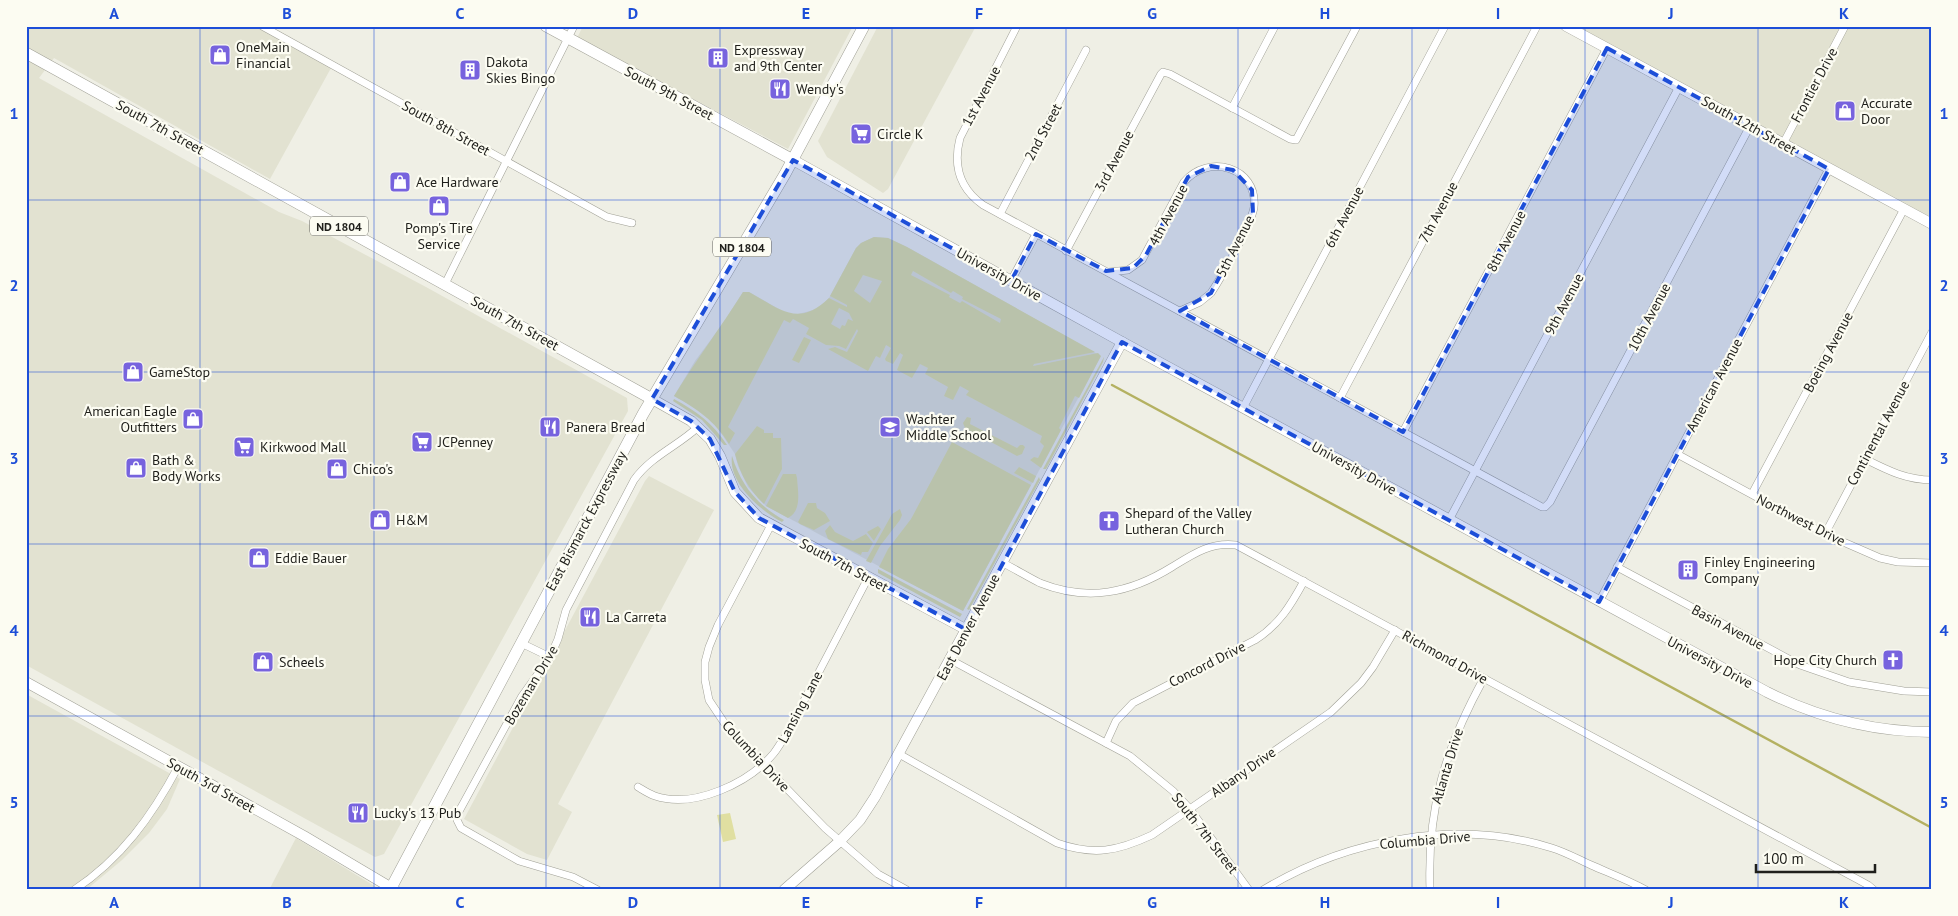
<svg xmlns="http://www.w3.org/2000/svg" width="1958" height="916" font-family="'PT Sans',sans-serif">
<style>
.built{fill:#e2e2d1}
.green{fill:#e0dfa1;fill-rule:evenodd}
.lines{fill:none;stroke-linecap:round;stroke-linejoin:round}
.stream{stroke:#b4b161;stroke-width:2.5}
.street-casing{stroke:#a0a096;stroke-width:8}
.secondary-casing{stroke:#a0a096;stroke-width:11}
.primary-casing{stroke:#a0a096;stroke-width:12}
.street{stroke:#fff;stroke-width:7}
.secondary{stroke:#fff;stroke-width:10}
.primary{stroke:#fff;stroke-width:11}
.marked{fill:#1d4ed8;fill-opacity:0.2;stroke:#1d4ed8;stroke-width:4;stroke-dasharray:10 6;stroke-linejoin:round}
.grid{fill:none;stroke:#1d4ed8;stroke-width:1;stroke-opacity:0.55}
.labels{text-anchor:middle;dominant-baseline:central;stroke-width:4.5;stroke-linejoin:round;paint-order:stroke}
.shield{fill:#fcfcf2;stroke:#61615c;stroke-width:1}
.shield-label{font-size:12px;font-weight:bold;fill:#1f1f1b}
.poi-label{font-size:14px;fill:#1f1f1b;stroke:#fcfcf2;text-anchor:start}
.street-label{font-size:14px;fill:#1f1f1b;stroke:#fcfcf2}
.neatline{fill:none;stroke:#1d4ed8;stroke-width:2}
.grid-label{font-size:16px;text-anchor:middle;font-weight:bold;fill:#1d4ed8}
</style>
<rect width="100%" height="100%" fill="#efefe5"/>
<g class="built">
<path d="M26 26H255L331 68 270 179 54 58 39 78 279 212 302 221 426 287 627 398 628 411 384 854 375 857 26 665Z"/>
<path d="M583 26H853L788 149 577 38Z"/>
<path d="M878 26H976L888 189 883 193 827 157 818 141Z"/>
<path d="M1573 26H1932V218Z"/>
<path d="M874 237 888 238 907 247 1101 356 963 611 766 506 748 487 738 466 735 454 715 424 696 408 674 396 695 361 724 322 743 292H749L786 313 794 315 810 311 818 308 829 298 856 248 861 243Z"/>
<path d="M649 476 714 510 558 804 572 812 547 860 527 854 464 819 645 481Z"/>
<path d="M26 694 180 779 167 809 149 833 122 860 86 890H26Z"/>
<path d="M296 838 376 887 377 890H269Z"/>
</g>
<g class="green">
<path d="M874 237 888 238 907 247 1095 352 1034 364 1033 366 1098 353 1101 356 1079 398 1075 396 1059 428 1061 430 1041 468 1030 460 1034 457 1038 458 1044 446 1040 442 1042 436 966 395 969 391 960 386 953 400 944 396 948 387 925 374 928 368 920 364 912 378 897 370 903 355 900 353 893 364 886 361 885 359 891 348 886 345 880 358 876 356 868 371 828 349 835 347 847 352 858 331 857 329 846 349 839 346 826 345 806 334 809 328 793 319 790 323 784 320 728 427 735 433 729 444C715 421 697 409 674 396 696 360 721 327 743 292H749C780 309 798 328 829 298L847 307V305L830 296 856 248 861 243ZM913 271 951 293 953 291 963 297 962 299 1001 319 1000 323 962 301 960 303 949 297 950 295 911 275ZM863 275 882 281 870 303 854 291ZM839 308 849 313 853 321 848 319 845 326 842 325 840 329 831 324Z"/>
<path d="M804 337 811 340 799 363 792 360Z"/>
<path d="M1104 357 1103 362 1046 469H1043Z"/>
<path d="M674 399C696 411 713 423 727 445H724L702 420 673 401Z"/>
<path d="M967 417 971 418 970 424 1017 448 1020 445H1023L1025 447 1022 454 1017 456 965 428 963 423Z"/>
<path d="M757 426 764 430V433H773V438H781L782 469 764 504C749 490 740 474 735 454Z"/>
<path d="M952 442 1031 485 963 611 879 567 888 549 911 519Z"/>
<path d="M732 456C741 485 757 505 784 520L782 522C761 511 728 483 732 456Z"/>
<path d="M1019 467 1036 476 1033 483 1014 473Z"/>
<path d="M783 474H796L797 478C798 492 802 511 788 518L766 506Z"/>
<path d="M1039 477 1040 480 969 610 967 609Z"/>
<path d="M808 503H816L817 508 825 513 830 521 814 530 800 524 798 522Z"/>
<path d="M900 509 902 515 900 520 880 546 871 563 866 561 892 514Z"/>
<path d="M830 525 835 532 853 541 866 534 873 543 868 552H862L861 555 828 539 825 531Z"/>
<path d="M878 526 881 529 874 541 867 532Z"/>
<path d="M878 569 962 614 960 617 878 573Z"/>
<path d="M730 813 736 839 723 842 717 815Z"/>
</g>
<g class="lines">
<path class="stream" d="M1112 385 1932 828"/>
<g class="street-casing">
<g id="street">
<path d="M262 26 607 217 632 223"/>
<path d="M1017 26 960 138C953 165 959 188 983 205L1542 507H1545L1550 502 1750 126"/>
<path d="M1232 108 1275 26"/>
<path d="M1783 144 1845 26"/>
<path d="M1000 214 1086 50"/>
<path d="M1066 251 1161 74 1163 72 1170 74 1290 139 1296 140 1357 26"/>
<path d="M1109 272 1128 270 1142 260 1184 182C1208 153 1258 167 1254 207 1252 223 1221 278 1211 293L1200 302 1180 311"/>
<path d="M1011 281 1036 234"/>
<path d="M445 284 574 26"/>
<path d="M1340 398 1537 26"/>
<path d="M1243 408 1445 26"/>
<path d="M1403 432 1607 48"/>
<path d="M1677 454 1825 534 1880 558 1898 562 1932 563"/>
<path d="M1865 459C1887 470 1906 480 1932 480"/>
<path d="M1752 494 1904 209"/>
<path d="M1449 520 1679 87"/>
<path d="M771 525 718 625 709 647 705 662V680L709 700 727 727 825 828 878 874 907 890"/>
<path d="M1825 534 1932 332"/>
<path d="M1003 563C1015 569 1028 577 1040 583 1088 602 1130 593 1172 567 1193 554 1210 542 1236 545L1868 885 1874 890"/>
<path d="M1617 567 1800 665 1849 682 1904 691 1932 692"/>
<path d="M1599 602 1829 169"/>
<path d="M521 643 550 657"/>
<path d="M951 660 1130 756 1173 791 1190 809 1249 890"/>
<path d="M1106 743 1116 721 1133 703 1255 640C1279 625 1291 605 1304 581"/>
<path d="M899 754 1057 843C1094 856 1118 851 1152 835L1331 712 1361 683 1373 667 1395 630"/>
<path d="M638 787C643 790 649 794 655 796 694 809 749 783 774 753 778 748 781 742 785 737L868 578"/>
<path d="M74 890C121 859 152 816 178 767"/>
<path d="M598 890 573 877 519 861 461 828 457 820V815L522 696 550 657 558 639 566 610 634 480C651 456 678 446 698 427"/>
<path d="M1263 890C1347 839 1457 818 1552 848 1565 852 1578 859 1591 865 1609 873 1628 880 1646 890"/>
<path d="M1430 890C1427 808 1445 749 1484 678"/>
</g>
</g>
<g class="secondary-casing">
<g id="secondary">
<path d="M1566 26 1932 224"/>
<path d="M793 160 1122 342 1767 692C1819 718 1874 732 1932 732"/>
<path d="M652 399 691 421 710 439 720 456 735 492 759 518 967 630"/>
<path d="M26 682 304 836 395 890"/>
<path d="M784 890 839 842 860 820 875 797 1122 342"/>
</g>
</g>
<g class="primary-casing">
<g id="primary">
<path d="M546 26 793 160"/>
<path d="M26 53 652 399"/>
<path d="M390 890 643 414 785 174 864 26"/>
</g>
</g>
<use href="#street" class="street"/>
<use href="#secondary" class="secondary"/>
<use href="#primary" class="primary"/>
</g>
<path class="marked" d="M1607 48 1829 169 1599 602 1122 342 967 630 759 518 735 492 710 439 691 421 652 399 793 160 1011 281 1036 234 1106 271 1133 268 1146 255 1188 177 1211 166 1233 170 1252 190 1253 213 1211 293 1180 311 1403 432Z"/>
<path class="grid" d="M200 26V890M374 26V890M546 26V890M720 26V890M892 26V890M1066 26V890M1238 26V890M1412 26V890M1585 26V890M1758 26V890M26 200H1932M26 372H1932M26 544H1932M26 716H1932"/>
<defs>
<g id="shop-square" transform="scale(1.125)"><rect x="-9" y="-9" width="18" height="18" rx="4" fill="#7763de" stroke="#fcfcf2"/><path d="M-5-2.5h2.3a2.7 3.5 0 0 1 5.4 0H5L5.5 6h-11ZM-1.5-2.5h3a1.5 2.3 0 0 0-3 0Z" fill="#fff"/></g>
<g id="building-square" transform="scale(1.125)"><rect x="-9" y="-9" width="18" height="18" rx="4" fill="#7763de" stroke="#fcfcf2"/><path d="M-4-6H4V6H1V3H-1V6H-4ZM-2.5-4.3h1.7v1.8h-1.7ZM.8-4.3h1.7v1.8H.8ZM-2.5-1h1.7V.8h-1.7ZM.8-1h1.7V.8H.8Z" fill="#fff"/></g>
<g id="restaurant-square" transform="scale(1.125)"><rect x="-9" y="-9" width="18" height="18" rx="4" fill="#7763de" stroke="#fcfcf2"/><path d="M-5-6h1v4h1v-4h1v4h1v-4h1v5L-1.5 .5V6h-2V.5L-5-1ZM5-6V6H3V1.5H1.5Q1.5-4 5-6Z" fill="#fff"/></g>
<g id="supermarket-square" transform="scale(1.125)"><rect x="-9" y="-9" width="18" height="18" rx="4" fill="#7763de" stroke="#fcfcf2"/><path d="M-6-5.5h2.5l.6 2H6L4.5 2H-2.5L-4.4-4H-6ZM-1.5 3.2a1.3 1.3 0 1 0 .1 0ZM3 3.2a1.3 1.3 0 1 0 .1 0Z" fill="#fff"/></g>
<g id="school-square" transform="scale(1.125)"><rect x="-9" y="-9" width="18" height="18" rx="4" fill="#7763de" stroke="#fcfcf2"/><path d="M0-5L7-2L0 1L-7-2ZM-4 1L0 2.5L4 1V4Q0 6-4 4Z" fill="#fff"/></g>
<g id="church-square" transform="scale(1.125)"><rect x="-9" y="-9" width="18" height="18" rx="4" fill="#7763de" stroke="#fcfcf2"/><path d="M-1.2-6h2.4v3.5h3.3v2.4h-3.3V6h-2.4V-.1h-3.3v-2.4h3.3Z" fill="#fff"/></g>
</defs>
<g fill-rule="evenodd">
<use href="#shop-square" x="220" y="55"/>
<use href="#building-square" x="718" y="58"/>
<use href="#building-square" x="470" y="70"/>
<use href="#restaurant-square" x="780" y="89"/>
<use href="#shop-square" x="1845" y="111"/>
<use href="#supermarket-square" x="861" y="134"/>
<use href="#shop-square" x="400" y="182"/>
<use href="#shop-square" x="439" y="206"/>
<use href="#shop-square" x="133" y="372"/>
<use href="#shop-square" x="193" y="419"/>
<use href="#restaurant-square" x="550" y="427"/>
<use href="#school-square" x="890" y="427"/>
<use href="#supermarket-square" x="422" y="442"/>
<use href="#supermarket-square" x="244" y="447"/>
<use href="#shop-square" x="136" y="468"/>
<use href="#shop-square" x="337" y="469"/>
<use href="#shop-square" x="380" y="520"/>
<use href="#church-square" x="1109" y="521"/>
<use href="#shop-square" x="259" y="558"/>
<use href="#building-square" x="1688" y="570"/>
<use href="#restaurant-square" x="590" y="617"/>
<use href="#church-square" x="1893" y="660"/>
<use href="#shop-square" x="263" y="662"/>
<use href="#restaurant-square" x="358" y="813"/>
</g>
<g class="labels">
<g class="shield">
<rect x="310" y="216.5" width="58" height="19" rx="4"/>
<rect x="713" y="237.5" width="58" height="19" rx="4"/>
</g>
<g class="shield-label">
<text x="339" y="226">ND 1804</text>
<text x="742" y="247">ND 1804</text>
</g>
<g class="poi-label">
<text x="236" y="47">OneMain<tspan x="236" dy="16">Financial</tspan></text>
<text x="734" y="50">Expressway<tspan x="734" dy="16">and 9th Center</tspan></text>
<text x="486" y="62">Dakota<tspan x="486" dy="16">Skies Bingo</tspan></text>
<text x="796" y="89">Wendy's</text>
<text x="1861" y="103">Accurate<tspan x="1861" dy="16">Door</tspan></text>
<text x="877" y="134">Circle K</text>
<text x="416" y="182">Ace Hardware</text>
<text x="439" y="228" text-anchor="middle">Pomp's Tire<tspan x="439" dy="16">Service</tspan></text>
<text x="149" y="372">GameStop</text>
<text x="177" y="411" text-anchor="end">American Eagle<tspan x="177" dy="16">Outfitters</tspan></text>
<text x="906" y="419">Wachter<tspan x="906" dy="16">Middle School</tspan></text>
<text x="566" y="427">Panera Bread</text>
<text x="438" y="442">JCPenney</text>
<text x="260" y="447">Kirkwood Mall</text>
<text x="152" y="460">Bath &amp;<tspan x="152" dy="16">Body Works</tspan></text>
<text x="353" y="469">Chico's</text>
<text x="1125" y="513">Shepard of the Valley<tspan x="1125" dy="16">Lutheran Church</tspan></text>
<text x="396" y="520">H&amp;M</text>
<text x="275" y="558">Eddie Bauer</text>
<text x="1704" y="562">Finley Engineering<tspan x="1704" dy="16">Company</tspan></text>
<text x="606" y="617">La Carreta</text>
<text x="1877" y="660" text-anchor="end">Hope City Church</text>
<text x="279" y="662">Scheels</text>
<text x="374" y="813">Lucky's 13 Pub</text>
</g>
<g class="street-label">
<text transform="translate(1814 85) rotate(-62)">Frontier Drive</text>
<text transform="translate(669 93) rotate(28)">South 9th Street</text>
<text transform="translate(981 96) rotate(-62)">1st Avenue</text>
<text transform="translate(1749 125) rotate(29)">South 12th Street</text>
<text transform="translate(160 127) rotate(29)">South 7th Street</text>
<text transform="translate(446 128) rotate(29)">South 8th Street</text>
<text transform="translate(1043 132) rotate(-62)">2nd Street</text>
<text transform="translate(1114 161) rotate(-62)">3rd Avenue</text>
<text transform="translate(1438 212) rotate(-62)">7th Avenue</text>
<text transform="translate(1168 215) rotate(-62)">4th Avenue</text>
<text transform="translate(1344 217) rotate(-62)">6th Avenue</text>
<text transform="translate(1506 241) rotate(-62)">8th Avenue</text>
<text transform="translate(1235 246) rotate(-63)">5th Avenue</text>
<text transform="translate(999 274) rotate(29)">University Drive</text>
<text transform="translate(1564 304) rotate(-62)">9th Avenue</text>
<text transform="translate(1649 317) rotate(-62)">10th Avenue</text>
<text transform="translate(515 323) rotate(29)">South 7th Street</text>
<text transform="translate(1828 352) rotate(-62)">Boeing Avenue</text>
<text transform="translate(1714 385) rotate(-62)">American Avenue</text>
<text transform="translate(1878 433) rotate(-62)">Continental Avenue</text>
<text transform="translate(1354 468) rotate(29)">University Drive</text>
<text transform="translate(1801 520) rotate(27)">Northwest Drive</text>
<text transform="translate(586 521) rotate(-62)">East Bismarck Expressway</text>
<text transform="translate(844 565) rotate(28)">South 7th Street</text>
<text transform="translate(968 627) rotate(-62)">East Denver Avenue</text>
<text transform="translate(1728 627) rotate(28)">Basin Avenue</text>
<text transform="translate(1445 657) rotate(29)">Richmond Drive</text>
<text transform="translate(1710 662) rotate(28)">University Drive</text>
<text transform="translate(1207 664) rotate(-27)">Concord Drive</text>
<text transform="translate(531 685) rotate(-59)">Bozeman Drive</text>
<text transform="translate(800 707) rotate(-62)">Lansing Lane</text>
<text transform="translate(756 756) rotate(47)">Columbia Drive</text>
<text transform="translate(1447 766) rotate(-73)">Atlanta Drive</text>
<text transform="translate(1243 772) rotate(-35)">Albany Drive</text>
<text transform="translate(211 785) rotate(29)">South 3rd Street</text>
<text transform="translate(1205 833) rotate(52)">South 7th Street</text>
<text transform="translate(1425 840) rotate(-5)">Columbia Drive</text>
</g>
</g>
<rect width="1958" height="916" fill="none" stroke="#fcfcf2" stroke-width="55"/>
<path d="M1756 864v8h119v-8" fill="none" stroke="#1f1f1b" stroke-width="2.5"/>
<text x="1763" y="864" font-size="15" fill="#1f1f1b" stroke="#fcfcf2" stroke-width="4" paint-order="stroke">100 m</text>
<rect x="28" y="28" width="1902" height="860" class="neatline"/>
<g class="grid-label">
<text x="114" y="19">A</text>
<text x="287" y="19">B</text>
<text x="460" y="19">C</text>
<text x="633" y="19">D</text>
<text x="806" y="19">E</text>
<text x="979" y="19">F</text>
<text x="1152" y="19">G</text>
<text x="1325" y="19">H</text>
<text x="1498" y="19">I</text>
<text x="1671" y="19">J</text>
<text x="1844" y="19">K</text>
<text x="14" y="119">1</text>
<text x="1944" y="119">1</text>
<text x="14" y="291">2</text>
<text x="1944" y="291">2</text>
<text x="14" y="464">3</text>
<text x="1944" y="464">3</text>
<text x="14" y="636">4</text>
<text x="1944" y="636">4</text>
<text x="14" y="808">5</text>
<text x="1944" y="808">5</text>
<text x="114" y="908">A</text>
<text x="287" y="908">B</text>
<text x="460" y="908">C</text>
<text x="633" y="908">D</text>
<text x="806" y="908">E</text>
<text x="979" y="908">F</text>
<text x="1152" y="908">G</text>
<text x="1325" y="908">H</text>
<text x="1498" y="908">I</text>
<text x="1671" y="908">J</text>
<text x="1844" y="908">K</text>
</g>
</svg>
